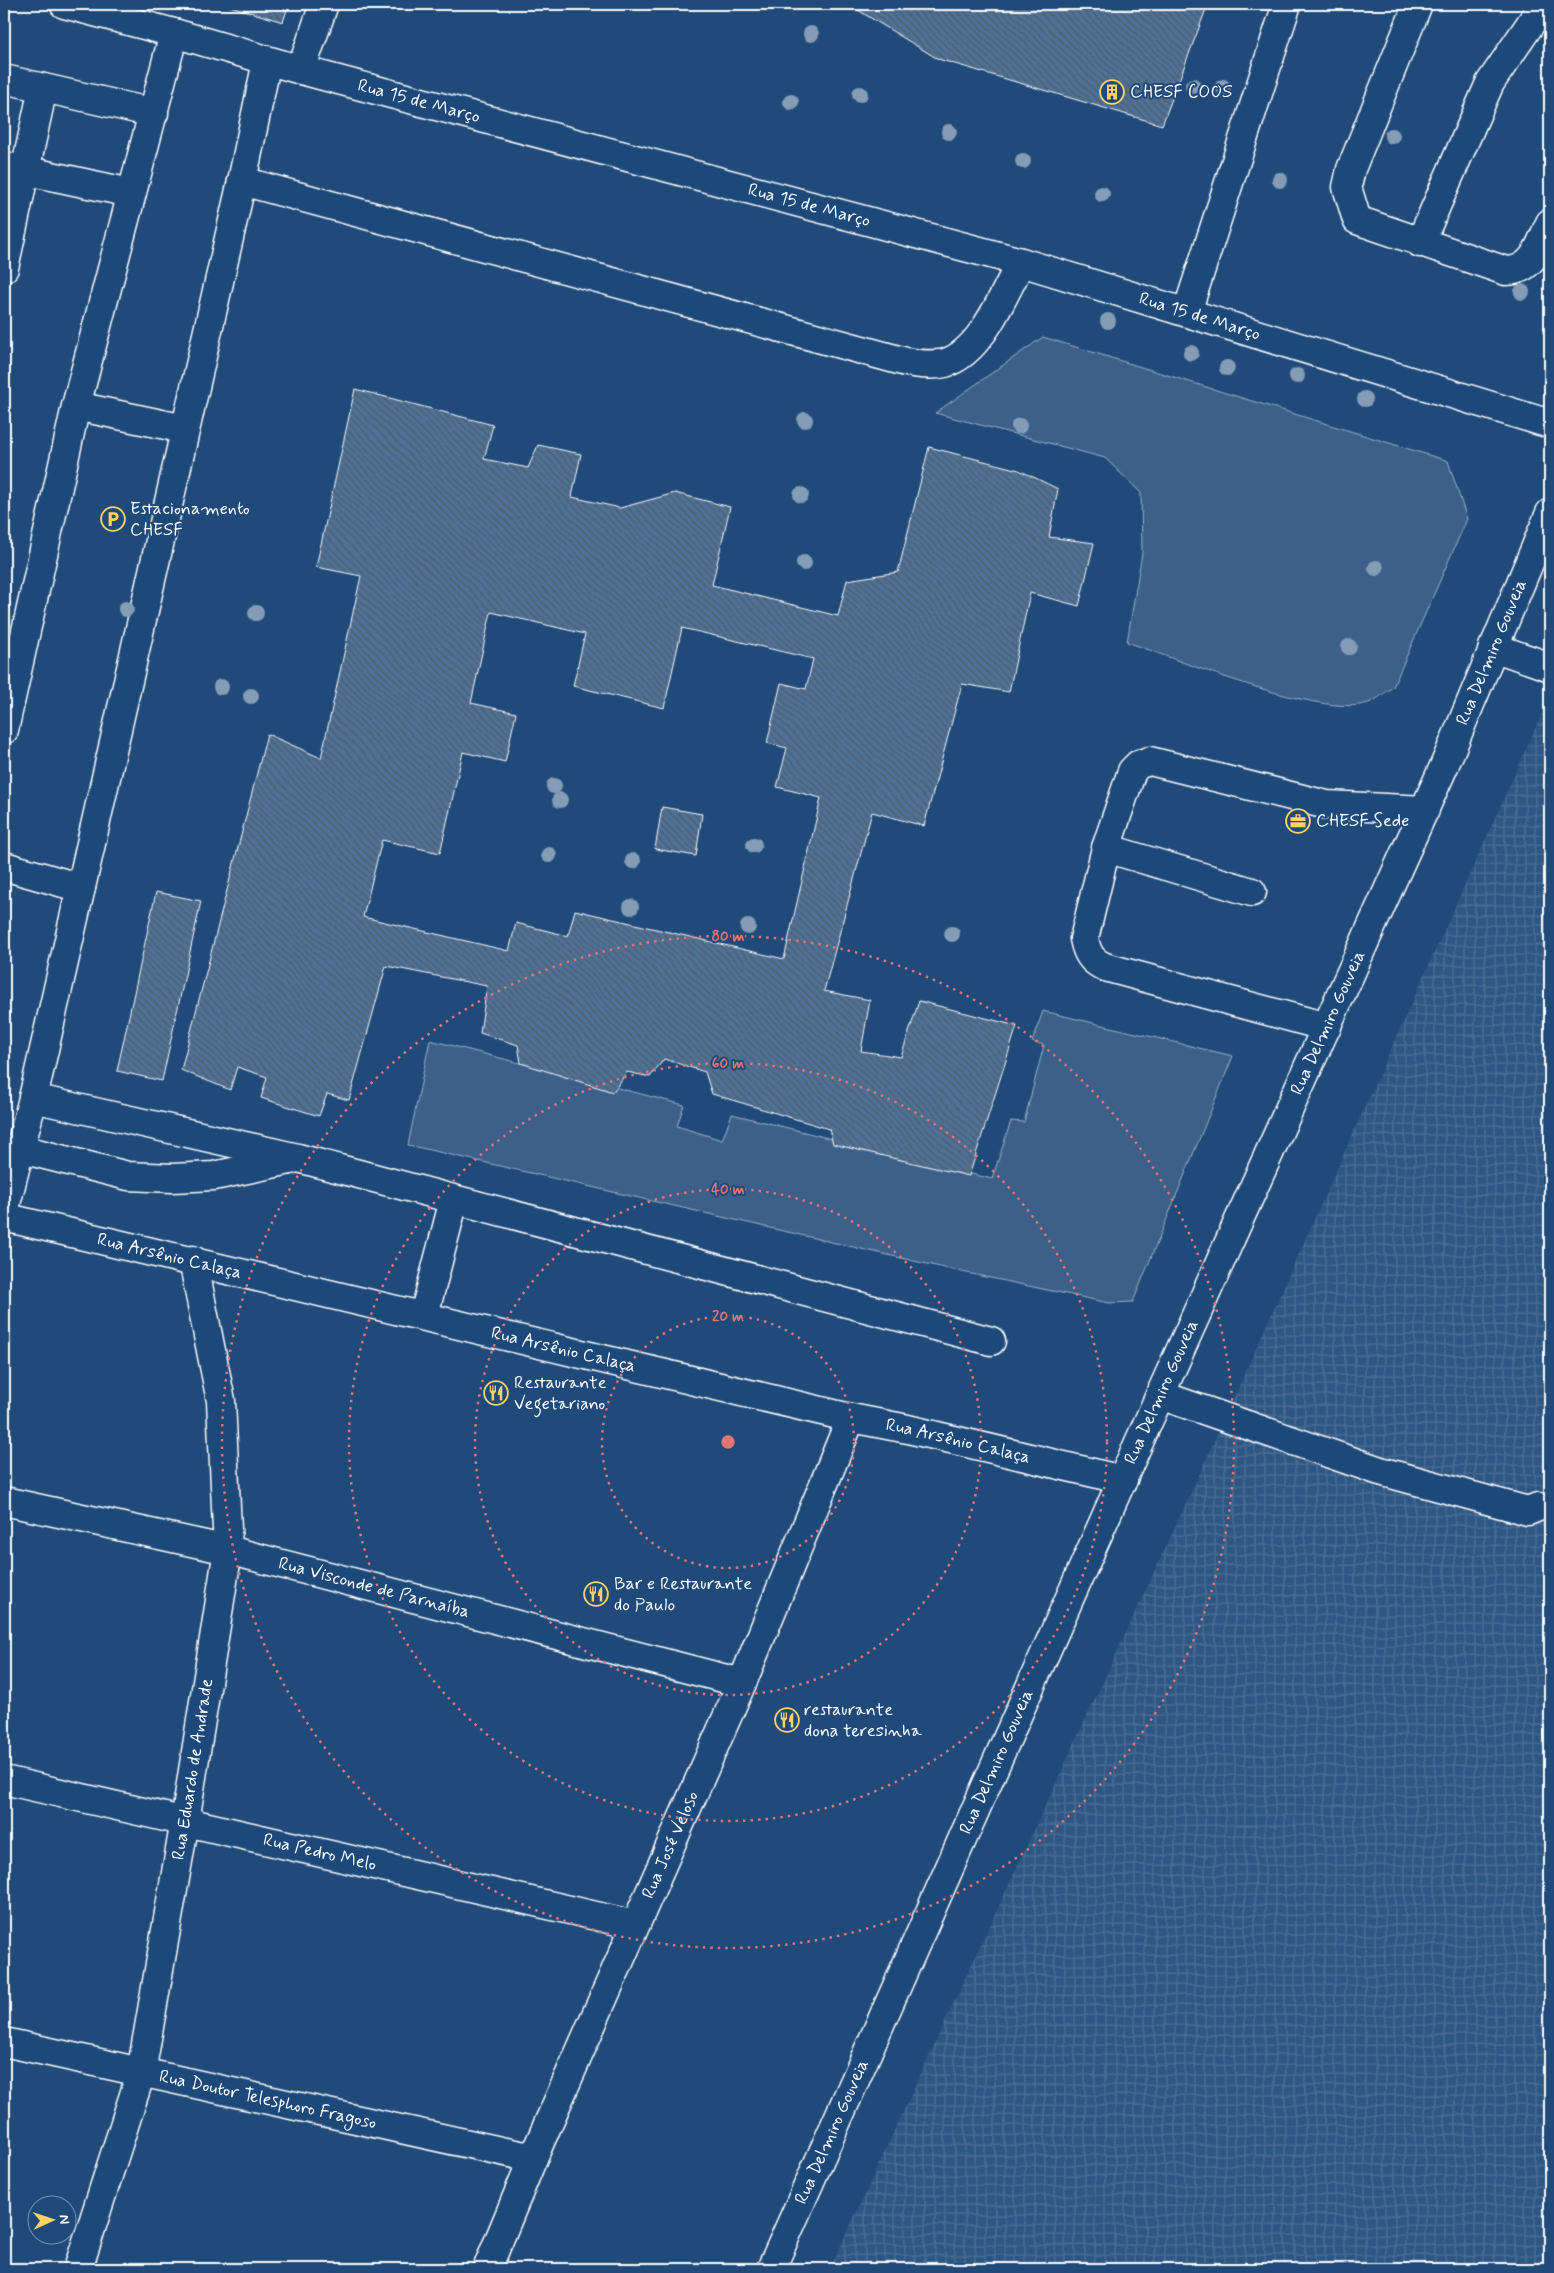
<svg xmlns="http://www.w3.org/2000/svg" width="1554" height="2273" font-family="Mynerve,sans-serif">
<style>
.industrial{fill:url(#industrial-grid)}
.grass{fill:#3c618b;stroke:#9eb0c5}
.building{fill:url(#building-back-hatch);stroke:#fff;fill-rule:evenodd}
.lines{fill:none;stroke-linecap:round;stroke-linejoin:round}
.minor-casing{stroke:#fff;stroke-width:31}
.minor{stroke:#1f4a7a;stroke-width:28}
.tree{fill:#859cb6}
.ring{fill:none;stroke:#e47373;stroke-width:2.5;stroke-dasharray:2.5 5}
.labels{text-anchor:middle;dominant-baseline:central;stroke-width:4;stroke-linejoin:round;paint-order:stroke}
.poi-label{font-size:18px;fill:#fff;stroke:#1f4a7a;text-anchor:start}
.street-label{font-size:18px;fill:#fff;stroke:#1f4a7a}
.centre{fill:#e47373;stroke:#1f4a7a;stroke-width:2.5}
.ring-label{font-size:15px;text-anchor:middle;font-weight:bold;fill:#e47373;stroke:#1f4a7a;stroke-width:4;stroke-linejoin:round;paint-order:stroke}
</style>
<defs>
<pattern id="industrial-grid" width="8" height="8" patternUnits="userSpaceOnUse" patternTransform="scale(1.25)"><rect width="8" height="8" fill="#2e5683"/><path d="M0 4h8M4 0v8" fill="none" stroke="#4d6f96"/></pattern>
<pattern id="building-back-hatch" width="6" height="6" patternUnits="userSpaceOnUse" patternTransform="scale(1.25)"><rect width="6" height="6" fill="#507197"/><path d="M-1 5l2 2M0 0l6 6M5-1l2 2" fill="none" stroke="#4e5b6a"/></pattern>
</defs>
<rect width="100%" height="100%" fill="#1f4a7a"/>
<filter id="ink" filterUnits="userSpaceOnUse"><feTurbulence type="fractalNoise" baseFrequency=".02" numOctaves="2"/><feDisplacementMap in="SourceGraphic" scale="10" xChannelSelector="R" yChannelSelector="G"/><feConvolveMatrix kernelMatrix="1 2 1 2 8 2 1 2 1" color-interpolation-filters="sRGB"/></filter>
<g filter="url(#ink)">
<path class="industrial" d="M1550 696V2269H830L1194 1486Z"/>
<g class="grass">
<path d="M1043 337 1448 461 1467 519 1393 687C1385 692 1376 701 1368 703 1323 719 1176 659 1127 642L1142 553 1141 493 1105 458 935 413Z"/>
<path d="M1043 1011 1233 1056 1133 1302 1109 1303 962 1272 408 1145 430 1040 684 1105 677 1126 722 1140 732 1114 992 1179 1011 1121 1024 1122 1044 1045 1032 1042Z"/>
</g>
<g class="building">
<path d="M223 4H289L283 22Z"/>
<path d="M848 4H1208L1162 125 938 59Z"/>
<path d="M355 389 493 425 484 459 528 468 538 445 581 454 572 497 620 508 675 493 730 507 712 585 838 616 847 580 898 572 929 447 1019 470 1058 489 1049 537 1094 543 1079 606 1030 593 1009 692 962 684 924 826 872 812 824 991 870 1000 861 1051 901 1057 919 1001 1017 1026 969 1176 833 1144 829 1129 712 1094 705 1072 664 1059 650 1077 627 1072 613 1092 521 1063 518 1045 480 1033 487 986 386 966 349 1100 327 1094 319 1116 261 1098 267 1077 237 1067 230 1090 181 1070 267 734 321 758 361 576 316 567ZM491 612 585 634 573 686 664 708 682 628 813 659 806 689 781 683 767 743 787 748 777 787 821 798 784 959 575 910 568 936 516 923 509 951 363 917 382 840 440 853 463 752 505 762 516 713 471 703Z"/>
<path d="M662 807 702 814 696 856 655 849Z"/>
<path d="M156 892 201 901 162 1081 117 1071Z"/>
</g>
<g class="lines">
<g class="minor-casing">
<g id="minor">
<path id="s1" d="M64 4 174 33 301 70 1021 262 1550 424"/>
<path d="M1418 4 1351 169 1347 187 1357 220 1506 271C1534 271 1540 244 1550 223"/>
<path d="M301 70 324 4"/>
<path d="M4 79 154 113"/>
<path d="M4 166 131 193"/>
<path d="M242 181 906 362C919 364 932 366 945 363 982 352 1004 293 1021 262"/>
<path d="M1420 243 1490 83 1544 4"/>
<path d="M4 268 43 88"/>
<path d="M1187 312 1287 4"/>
<path d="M76 406 185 429"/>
<path d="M1493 647 1550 667"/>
<path d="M4 730 76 406 174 33"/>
<path d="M1106 848 1252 892"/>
<path d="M4 866 81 888"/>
<path d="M1327 1027 1105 967C1091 961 1087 953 1084 939L1106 848 1132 771 1139 764 1150 761 1327 805 1425 810"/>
<path d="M33 1098 298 1158 991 1341"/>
<path d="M21 1149 128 1176 172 1178 214 1176 290 1160"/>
<path d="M4 1212 33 1098 242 181 267 61"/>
<path id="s2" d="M4 1217 851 1418 908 1429 1123 1480"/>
<path d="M424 1315 454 1200"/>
<path d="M1160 1395 1380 1471 1528 1511 1538 1507"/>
<path id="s3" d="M4 1501 228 1550 742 1683"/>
<path id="s4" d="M4 1780 635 1925"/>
<path id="s5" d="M4 2042 533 2158"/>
<path id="s6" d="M78 2269 141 2073 185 1821 228 1550 221 1401 193 1260"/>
<path id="s7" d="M487 2269 533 2158 742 1683 851 1418"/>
<path id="s8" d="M771 2269 1160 1395 1445 764 1550 513"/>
</g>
</g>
<use href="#minor" class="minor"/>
</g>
<g class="tree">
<circle cx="811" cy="34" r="8"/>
<circle cx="1193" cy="86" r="8"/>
<circle cx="1223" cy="87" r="8"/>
<circle cx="860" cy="94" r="8"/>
<circle cx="791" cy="102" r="8"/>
<circle cx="949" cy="132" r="8"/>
<circle cx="1392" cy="136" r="8"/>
<circle cx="1023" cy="161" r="8"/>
<circle cx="1280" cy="180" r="8"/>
<circle cx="1102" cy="194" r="8"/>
<circle cx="1522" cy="292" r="8"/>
<circle cx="1108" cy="321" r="8"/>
<circle cx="1191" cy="353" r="8"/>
<circle cx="1227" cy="368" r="8"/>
<circle cx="1297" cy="376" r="8"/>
<circle cx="1365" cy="399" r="8"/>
<circle cx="805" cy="420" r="8"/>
<circle cx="1019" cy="426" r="8"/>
<circle cx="801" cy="495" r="8"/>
<circle cx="804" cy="563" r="8"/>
<circle cx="1376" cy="568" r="8"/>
<circle cx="126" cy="609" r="8"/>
<circle cx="256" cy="613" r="8"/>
<circle cx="1349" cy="647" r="8"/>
<circle cx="221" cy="687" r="8"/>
<circle cx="251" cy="696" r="8"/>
<circle cx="554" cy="786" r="8"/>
<circle cx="560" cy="800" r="8"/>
<circle cx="754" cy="845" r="8"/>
<circle cx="549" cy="855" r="8"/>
<circle cx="633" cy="861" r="8"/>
<circle cx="631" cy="907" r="8"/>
<circle cx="748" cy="927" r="8"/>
<circle cx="952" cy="934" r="8"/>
</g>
</g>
<g class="ring">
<circle cx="728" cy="1442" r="126"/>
<circle cx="728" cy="1442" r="253"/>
<circle cx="728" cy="1442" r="379"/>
<circle cx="728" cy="1442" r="506"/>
</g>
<defs>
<g id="building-ring" transform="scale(1.25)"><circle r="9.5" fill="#1f4a7a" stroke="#ffd166" stroke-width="1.5"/><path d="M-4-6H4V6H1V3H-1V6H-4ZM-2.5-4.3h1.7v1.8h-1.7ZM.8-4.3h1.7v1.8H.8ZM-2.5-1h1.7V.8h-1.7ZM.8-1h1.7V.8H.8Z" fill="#ffd166"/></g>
<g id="parking-ring" transform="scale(1.25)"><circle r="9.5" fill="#1f4a7a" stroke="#ffd166" stroke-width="1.5"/><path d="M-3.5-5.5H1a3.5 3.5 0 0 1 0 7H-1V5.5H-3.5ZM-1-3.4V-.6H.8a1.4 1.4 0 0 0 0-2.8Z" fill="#ffd166"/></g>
<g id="office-ring" transform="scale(1.25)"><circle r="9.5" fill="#1f4a7a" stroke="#ffd166" stroke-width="1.5"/><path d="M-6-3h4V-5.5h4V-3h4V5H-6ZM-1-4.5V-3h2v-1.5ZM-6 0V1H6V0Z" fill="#ffd166"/></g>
<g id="restaurant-ring" transform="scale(1.25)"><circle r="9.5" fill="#1f4a7a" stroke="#ffd166" stroke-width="1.5"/><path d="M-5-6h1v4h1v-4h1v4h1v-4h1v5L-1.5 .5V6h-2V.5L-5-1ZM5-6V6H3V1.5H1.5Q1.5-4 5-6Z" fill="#ffd166"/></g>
</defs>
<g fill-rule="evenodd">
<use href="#building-ring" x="1112" y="92"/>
<use href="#parking-ring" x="113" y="519"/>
<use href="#office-ring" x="1298" y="821"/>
<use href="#restaurant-ring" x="496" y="1393"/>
<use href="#restaurant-ring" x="596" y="1594"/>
<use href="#restaurant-ring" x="787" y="1720"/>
</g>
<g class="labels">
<g class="poi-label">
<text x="1130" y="92">CHESF COOS</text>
<text x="130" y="509">Estacionamento<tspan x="130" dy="21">CHESF</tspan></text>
<text x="1316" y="821">CHESF Sede</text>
<text x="514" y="1383">Restaurante<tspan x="514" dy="21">Vegetariano</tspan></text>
<text x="614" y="1584">Bar e Restaurante<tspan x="614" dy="21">do Paulo</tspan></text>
<text x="804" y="1710">restaurante<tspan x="804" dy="21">dona teresinha</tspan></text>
</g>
<g class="street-label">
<text stroke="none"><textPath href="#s1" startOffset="368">Rua 15 de Março</textPath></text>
<text stroke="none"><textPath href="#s1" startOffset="772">Rua 15 de Março</textPath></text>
<text stroke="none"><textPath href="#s1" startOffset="1178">Rua 15 de Março</textPath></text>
<text stroke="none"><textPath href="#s8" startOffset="1770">Rua Delmiro Gouveia</textPath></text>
<text stroke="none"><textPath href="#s8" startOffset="1365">Rua Delmiro Gouveia</textPath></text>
<text stroke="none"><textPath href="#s2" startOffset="170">Rua Arsênio Calaça</textPath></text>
<text stroke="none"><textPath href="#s2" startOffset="575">Rua Arsênio Calaça</textPath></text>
<text stroke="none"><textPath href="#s8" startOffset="960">Rua Delmiro Gouveia</textPath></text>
<text stroke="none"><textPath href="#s2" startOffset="980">Rua Arsênio Calaça</textPath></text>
<text stroke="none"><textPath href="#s3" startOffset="380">Rua Visconde de Parnaíba</textPath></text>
<text stroke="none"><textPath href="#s8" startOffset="555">Rua Delmiro Gouveia</textPath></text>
<text stroke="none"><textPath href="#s6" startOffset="514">Rua Eduardo de Andrade</textPath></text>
<text stroke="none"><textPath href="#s7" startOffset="462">Rua José Veloso</textPath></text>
<text stroke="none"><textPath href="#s4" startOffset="324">Rua Pedro Melo</textPath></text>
<text stroke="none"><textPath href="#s5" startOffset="270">Rua Doutor Telesphoro Fragoso</textPath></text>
<text stroke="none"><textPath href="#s8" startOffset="150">Rua Delmiro Gouveia</textPath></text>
</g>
</g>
<circle cx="728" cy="1442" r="8" class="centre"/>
<g class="ring-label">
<text x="728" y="941">80 m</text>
<text x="728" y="1068">60 m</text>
<text x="728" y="1194">40 m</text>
<text x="728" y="1321">20 m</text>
</g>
<rect width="1554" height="2273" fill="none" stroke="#1f4a7a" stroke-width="20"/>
<rect x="10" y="10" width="1534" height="2253" fill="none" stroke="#fff" stroke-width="2" filter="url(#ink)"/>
<g transform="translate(52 2220) rotate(87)"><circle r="24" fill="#1f4a7a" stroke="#7992af"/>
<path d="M0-4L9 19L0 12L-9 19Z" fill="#ffd166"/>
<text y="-8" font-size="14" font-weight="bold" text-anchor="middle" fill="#ffffff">N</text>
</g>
</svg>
